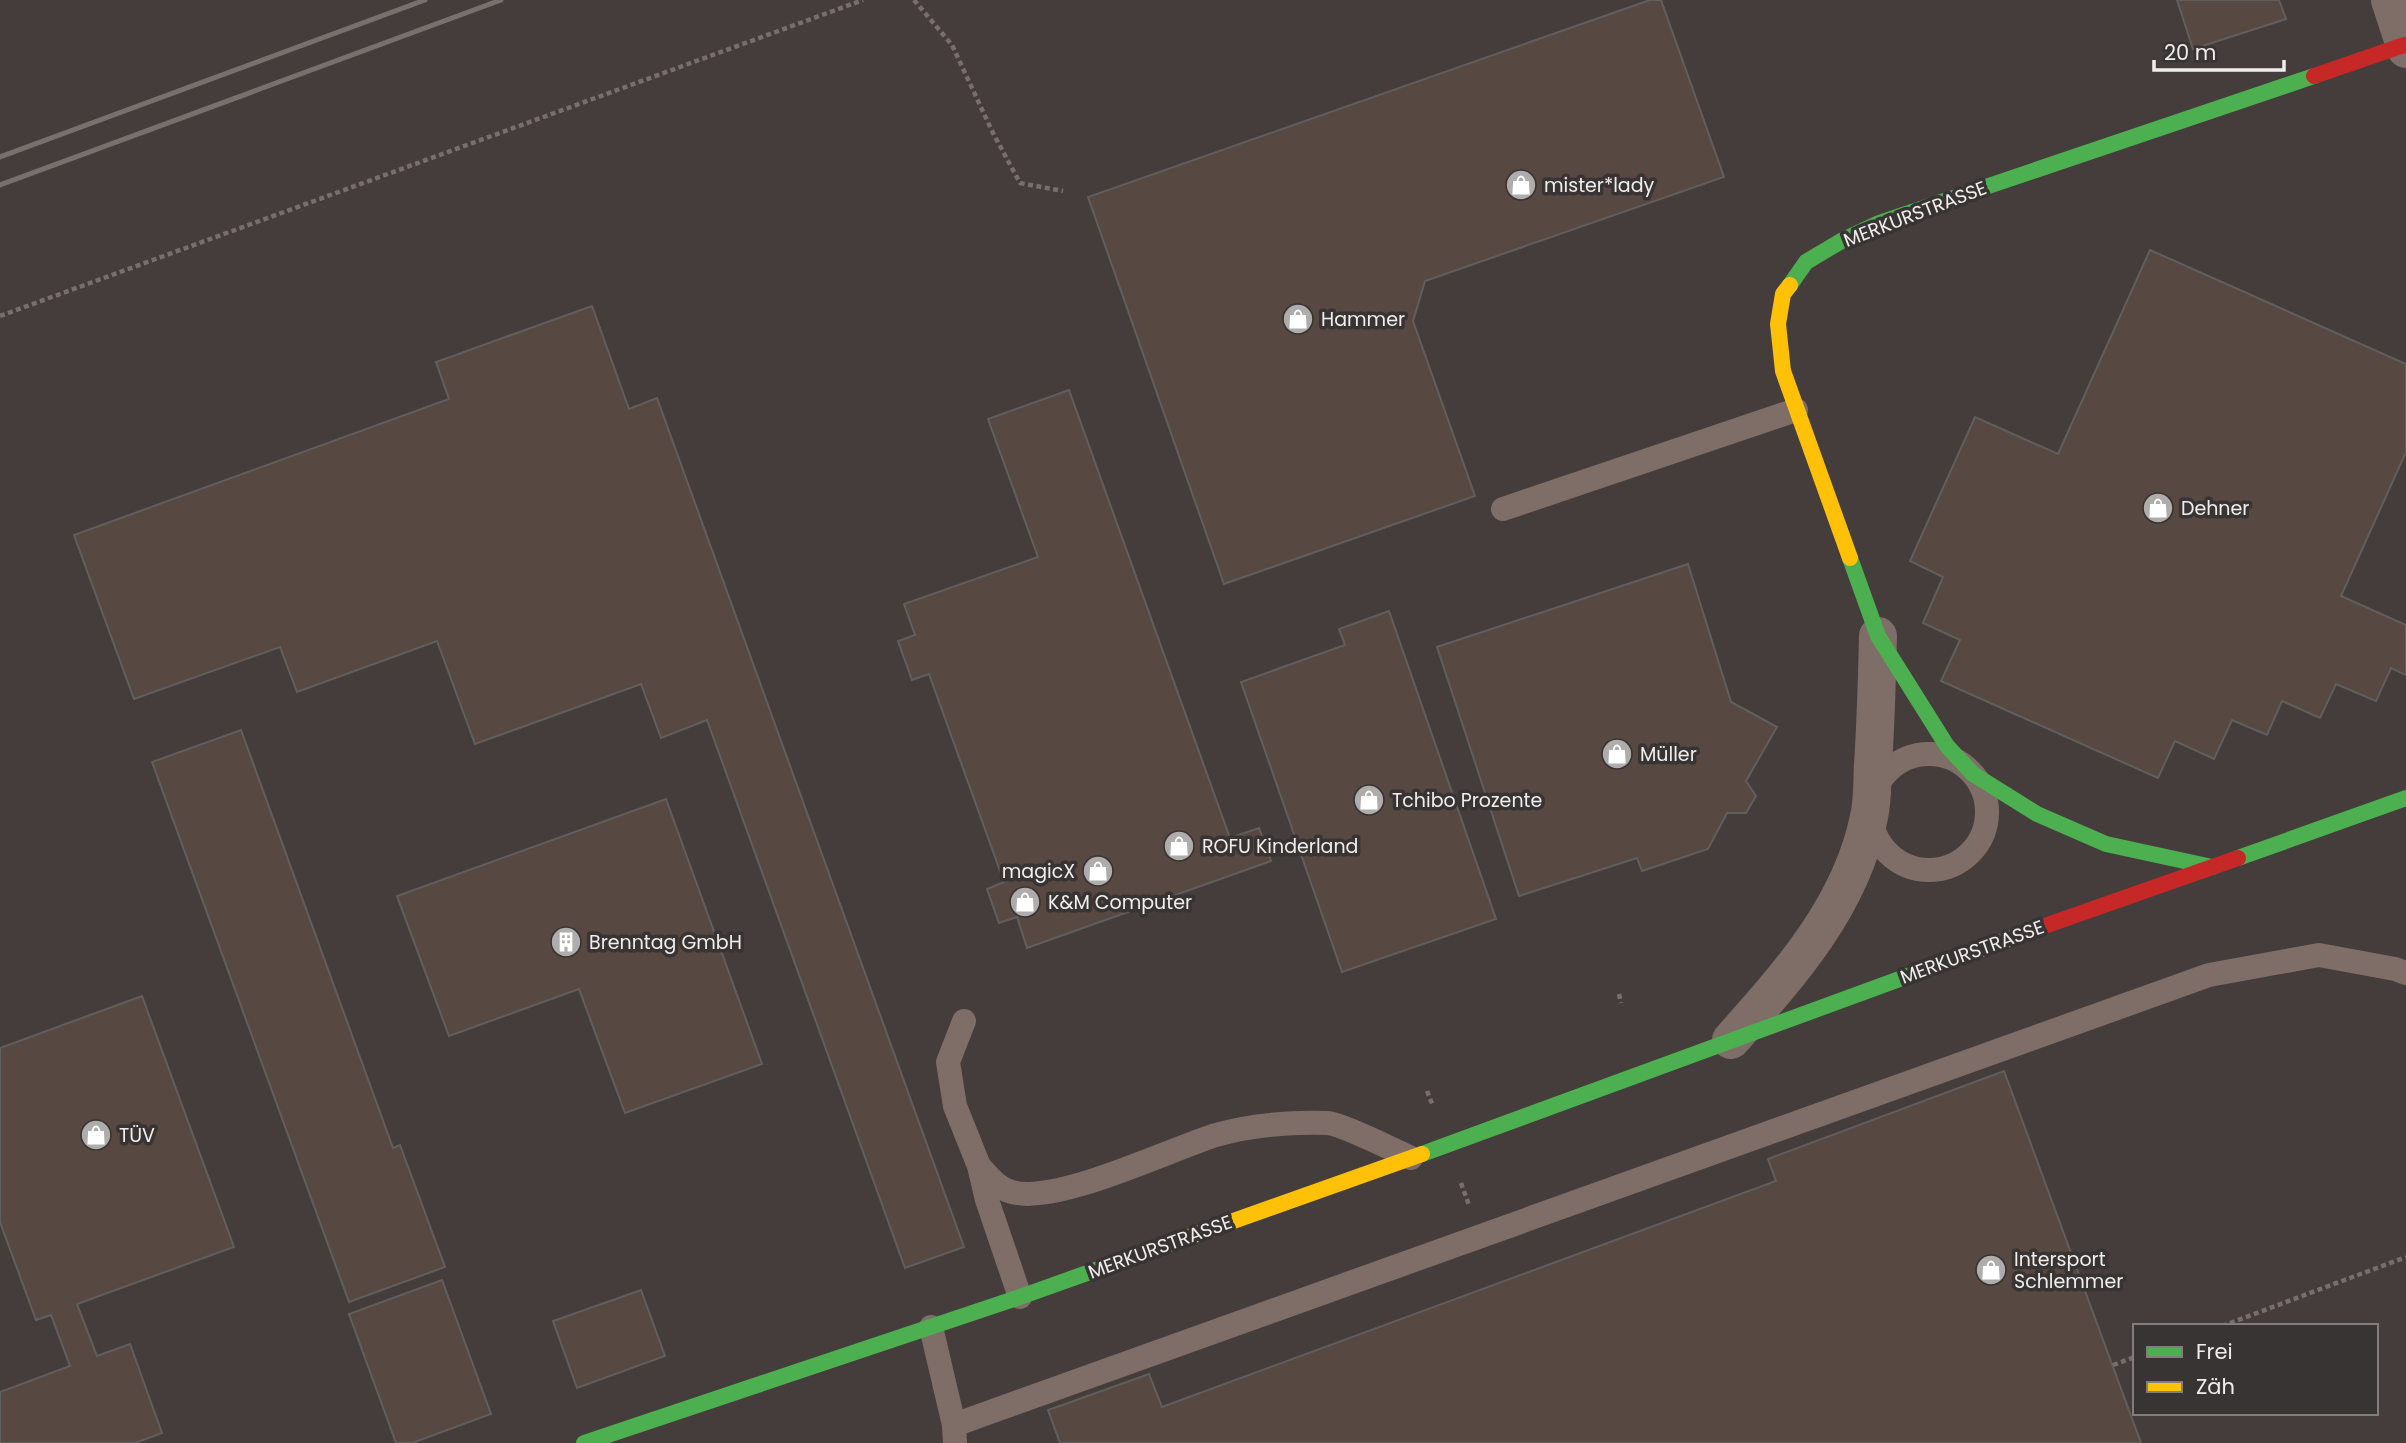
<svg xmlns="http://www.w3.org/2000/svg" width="2406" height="1443" font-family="Poppins,sans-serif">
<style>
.built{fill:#453d3b;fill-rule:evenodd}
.building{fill:#574841;stroke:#605f5e;stroke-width:2}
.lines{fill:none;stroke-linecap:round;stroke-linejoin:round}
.path{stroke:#786e6b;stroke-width:4.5;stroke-dasharray:5 3.5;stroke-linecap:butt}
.lane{stroke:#7f6d67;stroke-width:24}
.street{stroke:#7f6d67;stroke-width:38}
.fast{stroke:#4caf50;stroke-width:16}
.slow{stroke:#ffc107;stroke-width:16}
.jam{stroke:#c62828;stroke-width:16}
.rail{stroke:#77706c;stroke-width:5}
.labels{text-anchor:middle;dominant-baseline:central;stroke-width:7;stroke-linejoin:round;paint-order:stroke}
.poi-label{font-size:19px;fill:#f0eeed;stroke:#373433;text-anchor:start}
.street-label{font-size:19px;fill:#f0eeed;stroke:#373433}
</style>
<rect width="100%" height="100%" fill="#363534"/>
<path class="built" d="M0 0H2406V1443H0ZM2135 1326H2376V1413H2135Z"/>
<g class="building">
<path d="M1650 0H1661L1724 177 1425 281 1413 321 1475 496 1224 584 1088 197Z"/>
<path d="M2177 0H2279L2286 19 2193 49Z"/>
<path d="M2150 250 2406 364V452L2341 596 2406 625V675L2391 668 2376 701 2336 684 2320 718 2282 701 2267 735 2232 720 2214 759 2175 741 2158 778 1941 681 1960 640 1923 623 1943 577 1910 561 1975 417 2058 454Z"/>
<path d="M592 306 629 409 657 398 964 1247 905 1268 707 720 661 738 641 684 475 744 437 641 297 692 280 647 134 699 74 535 449 399 436 362Z"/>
<path d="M1069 390 1230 838 1259 828 1271 861 1027 948 1017 917 999 923 987 889 1004 882 929 674 912 680 898 641 915 635 904 604 1038 557 988 419Z"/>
<path d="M1688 564 1731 702 1777 727 1746 781 1756 796 1746 813H1727L1708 849 1642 871 1637 858 1519 896 1437 647Z"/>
<path d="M1389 611 1496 919 1342 972 1241 682 1345 645 1339 629Z"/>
<path d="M241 730 393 1148 400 1145 445 1267 349 1302 152 762Z"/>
<path d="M666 799 762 1064 625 1113 579 989 449 1036 397 896Z"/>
<path d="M142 996 234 1247 77 1304 97 1356 130 1344 162 1433 135 1443H0V1392L70 1366 51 1315 36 1320 0 1222V1048Z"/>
<path d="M2004 1071 2141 1443H1060L1048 1410 1149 1374 1162 1407 1776 1181 1768 1159Z"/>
<path d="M442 1280 491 1414 412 1443H396L349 1314Z"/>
<path d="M641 1290 665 1356 577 1388 553 1321Z"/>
</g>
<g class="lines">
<g class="path">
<path d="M914 0 952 45 993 133 1020 183 1063 191"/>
<path d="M0 316 863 0"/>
<path d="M1619 994 1621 1003"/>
<path d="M1427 1091 1433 1106"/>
<path d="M1461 1183 1469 1205"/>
<path d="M2222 1326 2406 1257"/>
<path d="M2113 1365 2135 1357"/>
</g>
<g class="lane">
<path d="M1503 509 1796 410"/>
<circle cx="1929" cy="812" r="58"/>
<path d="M964 1021 948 1062 955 1106 979 1166 987 1200 1020 1297"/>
<path d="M979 1166C989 1177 997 1188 1012 1192 1056 1205 1168 1150 1216 1135 1251 1125 1291 1122 1327 1123 1342 1124 1394 1150 1411 1158"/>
<path d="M931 1327 954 1425 955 1443"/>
<path d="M954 1425 2209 975 2319 955 2395 969 2406 973"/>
</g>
<g class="street">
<path d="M2390 0 2406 49"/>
<path d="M1731 1040C1790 974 1851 906 1869 817 1873 800 1872 781 1873 764 1876 721 1877 678 1878 636"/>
</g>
<g class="fast">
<path d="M1790 285 1806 262 1843 240 1879 223 2314 76"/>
<path d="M1850 558 1878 636 1947 746 1973 774 2037 814 2106 844 2212 867"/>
<path d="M2238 858 2406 798"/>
<path d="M1422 1154 2036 929"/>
<path d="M584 1443 1020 1297 1163 1246"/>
</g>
<g class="slow">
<path d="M1790 285 1783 294 1778 324 1783 371 1850 558"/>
<path d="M1163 1246 1422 1154"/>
</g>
<g class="jam">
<path d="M2314 76 2404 45"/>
<path d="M2036 929 2238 858"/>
</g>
<g class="rail">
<path d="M0 157 425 0"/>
<path d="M0 185 501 0"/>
</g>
</g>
<defs>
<g id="shop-disc" transform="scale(1.575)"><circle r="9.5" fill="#afadac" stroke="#373433"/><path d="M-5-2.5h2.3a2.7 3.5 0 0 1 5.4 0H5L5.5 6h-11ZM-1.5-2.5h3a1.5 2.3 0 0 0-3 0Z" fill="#fff"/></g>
<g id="building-disc" transform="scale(1.575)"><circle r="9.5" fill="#afadac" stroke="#373433"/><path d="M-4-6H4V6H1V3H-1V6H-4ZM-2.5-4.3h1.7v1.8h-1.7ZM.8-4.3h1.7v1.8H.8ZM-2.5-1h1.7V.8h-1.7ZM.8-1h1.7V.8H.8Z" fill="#fff"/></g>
</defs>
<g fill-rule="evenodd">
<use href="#shop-disc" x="1521" y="185"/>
<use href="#shop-disc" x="1298" y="319"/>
<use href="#shop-disc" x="2158" y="508"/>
<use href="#shop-disc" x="1617" y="754"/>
<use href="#shop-disc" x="1369" y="800"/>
<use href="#shop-disc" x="1179" y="846"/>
<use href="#shop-disc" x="1098" y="871"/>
<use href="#shop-disc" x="1025" y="902"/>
<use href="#building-disc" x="566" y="942"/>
<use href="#shop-disc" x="96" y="1135"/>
<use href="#shop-disc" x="1991" y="1270"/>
</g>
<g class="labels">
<g class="poi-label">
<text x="1544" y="185">mister*lady</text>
<text x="1321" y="319">Hammer</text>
<text x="2181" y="508">Dehner</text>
<text x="1640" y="754">Müller</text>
<text x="1392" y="800">Tchibo Prozente</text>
<text x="1202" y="846">ROFU Kinderland</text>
<text x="1075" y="871" text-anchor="end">magicX</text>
<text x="1048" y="902">K&amp;M Computer</text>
<text x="589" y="942">Brenntag GmbH</text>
<text x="119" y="1135">TÜV</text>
<text x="2014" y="1259">Intersport<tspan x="2014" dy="22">Schlemmer</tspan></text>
</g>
<g class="street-label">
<text transform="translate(1915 214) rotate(-21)">MERKURSTRASSE</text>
<text transform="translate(1972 952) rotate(-20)">MERKURSTRASSE</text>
<text transform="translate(1160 1247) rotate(-20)">MERKURSTRASSE</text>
</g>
</g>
<rect x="2133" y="1324" width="245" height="91" fill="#373433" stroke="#817e7d" stroke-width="2"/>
<rect x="2147" y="1347" width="35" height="10" fill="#4caf50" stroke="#817e7d" stroke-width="2"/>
<text x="2196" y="1359" font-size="21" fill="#f0eeed">Frei</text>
<rect x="2147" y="1382" width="35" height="10" fill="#ffc107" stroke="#817e7d" stroke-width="2"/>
<text x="2196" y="1394" font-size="21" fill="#f0eeed">Zäh</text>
<path d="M2154 60v10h130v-10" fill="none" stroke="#f0eeed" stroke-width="3.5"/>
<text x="2164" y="60" font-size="21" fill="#f0eeed" stroke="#373433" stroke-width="5" paint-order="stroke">20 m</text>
</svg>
